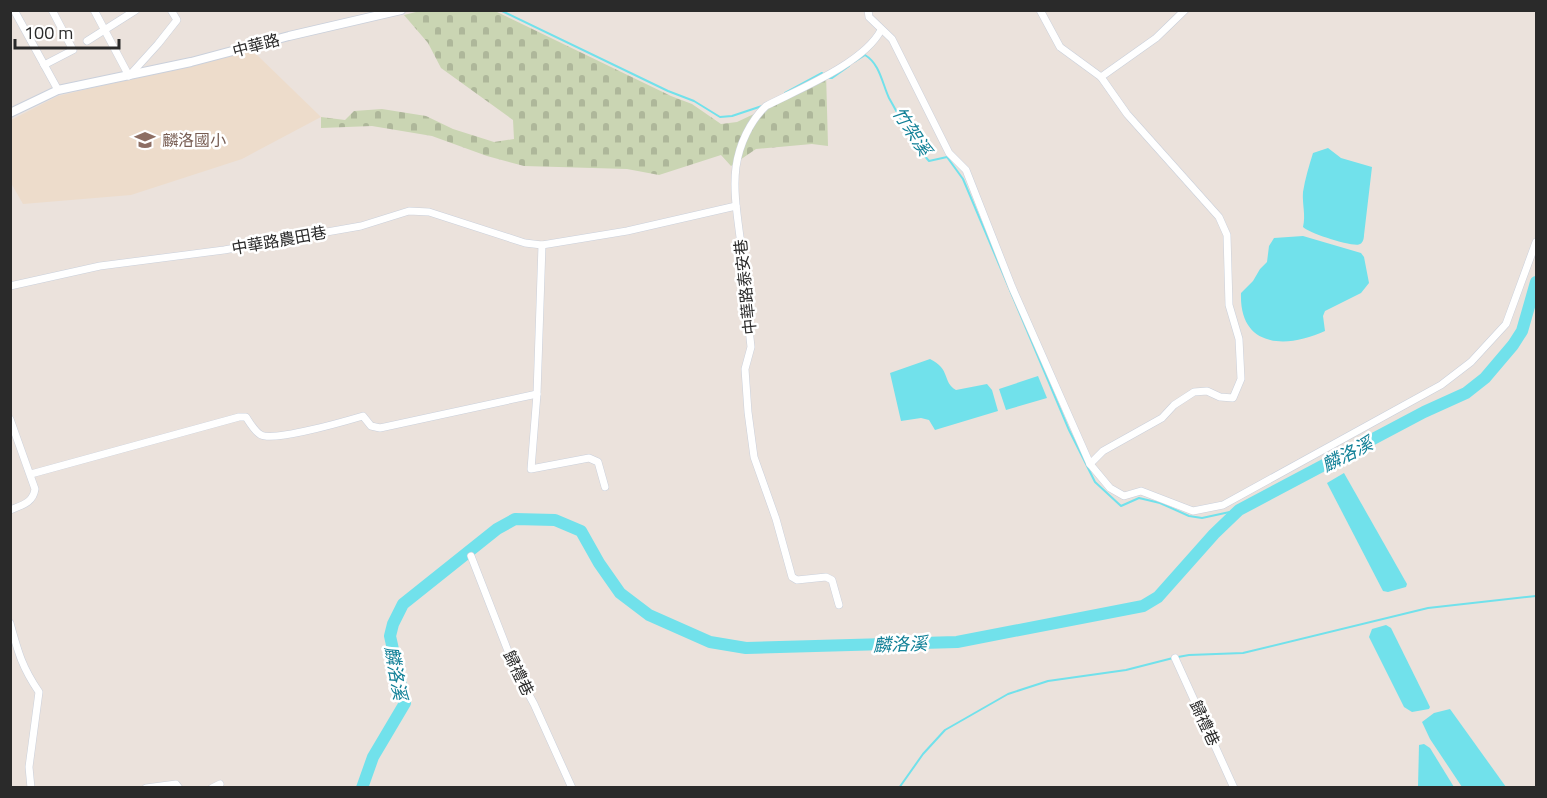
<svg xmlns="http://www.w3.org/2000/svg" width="1547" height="798" font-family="'Titillium Web','Noto Sans TC',sans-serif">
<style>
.education{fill:#eddccb}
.cemetery{fill:url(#cemetery-stones)}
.water{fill:#71e1eb}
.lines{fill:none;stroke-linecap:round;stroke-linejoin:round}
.stream{stroke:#71e1eb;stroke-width:2}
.river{stroke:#71e1eb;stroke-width:12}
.minor-casing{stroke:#cad0db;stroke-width:8}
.tertiary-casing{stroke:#cad0db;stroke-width:10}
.minor{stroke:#fff;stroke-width:7}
.tertiary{stroke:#fff;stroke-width:8}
.labels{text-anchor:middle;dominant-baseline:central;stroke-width:5;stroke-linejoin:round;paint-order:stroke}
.street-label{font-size:16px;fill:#2a2a2a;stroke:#fff}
.education-label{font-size:16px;fill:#785e54;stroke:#fff;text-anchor:start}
.water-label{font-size:18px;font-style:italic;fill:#118097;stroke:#fff}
</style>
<defs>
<pattern id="cemetery-stones" width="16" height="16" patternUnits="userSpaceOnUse" patternTransform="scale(1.5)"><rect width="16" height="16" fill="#cad5b3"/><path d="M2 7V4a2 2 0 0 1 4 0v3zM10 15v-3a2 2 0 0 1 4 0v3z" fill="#aeb79a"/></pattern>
</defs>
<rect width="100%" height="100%" fill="#ebe2dc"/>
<path class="education" d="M252 50 321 117 242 159 131 195 23 204 11 183V120L58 96Z"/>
<path class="cemetery" d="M420 11H495L671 96 692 104 721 124 737 122 771 106 826 72 828 146 812 144 756 149 731 166 721 155 659 175 627 169 524 166 487 156 432 136 372 126 321 128V117L345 120 354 111 382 109 426 116 453 129 494 142 514 139 513 120 441 68 428 43 404 15Z"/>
<g class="water">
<path d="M1328 148 1341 158 1372 167 1364 235C1364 238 1363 243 1360 244 1355 248 1308 233 1303 227 1306 215 1302 204 1303 192 1305 179 1309 166 1313 153Z"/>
<path d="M1303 236 1361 253 1364 257 1369 283 1361 293 1325 311 1323 316 1325 331C1286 349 1239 348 1241 293L1253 281 1260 269 1267 262 1269 246 1274 238Z"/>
<path d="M930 359C951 369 942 382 956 390L987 384 992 390 998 411 935 430 929 420 921 418 901 421 890 373Z"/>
<path d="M1038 376 1047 398 1006 410 999 389Z"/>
<path d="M1344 473 1407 584 1406 587 1388 592 1383 591 1327 483Z"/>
<path d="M1386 625 1391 628 1430 707 1429 709 1412 712 1404 707 1369 637 1372 629Z"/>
<path d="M1450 709 1506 787H1462L1430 739 1422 722 1434 713Z"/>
<path d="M1424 744 1430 748 1454 787H1418L1419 745Z"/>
</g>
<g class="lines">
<g class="stream">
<path d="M500 10 668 91 694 101 720 117 732 116 762 106"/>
<path d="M854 62 865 55C880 64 882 83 889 98 901 119 913 143 929 161L947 157 963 179 1069 430 1095 482 1121 506 1139 498 1160 503 1189 516 1202 518 1239 510"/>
<path d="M785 93 822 73 828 78H832L849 66"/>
<path d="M1178 657 1189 655 1243 653 1428 608 1536 596"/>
<path d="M899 788 923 754 945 730 1008 694 1048 681 1126 670 1173 658"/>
</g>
<path class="river" d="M362 788 373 757 405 703 390 636 393 624 403 604 497 529 515 519 555 520 581 531 599 563 620 593 649 615 710 642 746 648 957 642 1143 606 1158 597 1214 534 1239 510 1424 412 1466 393 1485 378 1513 345 1522 331 1536 282"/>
<g class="minor-casing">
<g id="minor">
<path d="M14 10 58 90"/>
<path d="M94 10 129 76 158 44 177 20 171 10"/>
<path d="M868 10 869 17 892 39 949 153 966 170 1012 287 1090 464 1110 488 1124 496 1141 491 1193 511 1223 505 1441 385 1471 362 1506 324 1536 242"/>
<path d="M1040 10 1060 47 1101 77"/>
<path d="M87 41 136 10"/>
<path d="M44 65 73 50 52 10"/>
<path d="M542 245 537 394 531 469 589 458 598 462 605 487"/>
<path d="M10 286 100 266 224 250 361 226 409 211 429 212 525 243 542 245 627 231 736 206"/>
<path d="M10 419 35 489C33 503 22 505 10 510"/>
<path d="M1090 464 1103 451 1162 418 1174 405 1194 392 1207 391 1220 397 1233 398 1241 379 1239 339 1229 305 1227 235 1219 217 1127 114 1101 77 1156 38 1185 10"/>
<path d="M31 474 239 417H246C250 423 255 432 261 435 274 442 346 421 363 416L371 426 380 428 537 394"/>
<path d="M471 556 515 669 534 704 572 788"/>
<path d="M839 605 832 580 826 577 797 580 792 577 776 519 754 457 748 412 745 369 751 347C747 310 743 273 740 237 737 214 733 189 736 167 739 145 750 121 766 106 799 89 864 63 881 30"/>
<path d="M10 623C18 652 22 667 39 692L29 767 31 788"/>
<path d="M1175 658 1234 788"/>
<path d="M146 788 176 784 179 788"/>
<path d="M212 788 220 784"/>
</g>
</g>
<g class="tertiary-casing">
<path id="tertiary" d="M10 113 58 90 191 62 289 36 401 10"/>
</g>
<use href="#minor" class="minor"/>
<use href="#tertiary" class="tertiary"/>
</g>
<defs>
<g id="school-bare" transform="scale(1.62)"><path d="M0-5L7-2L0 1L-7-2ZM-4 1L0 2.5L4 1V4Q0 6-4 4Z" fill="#8d6e63" stroke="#fff" stroke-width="2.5" paint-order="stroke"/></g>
</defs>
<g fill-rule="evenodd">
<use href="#school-bare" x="145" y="140"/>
</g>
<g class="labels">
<g class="street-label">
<text transform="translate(256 45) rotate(-15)">中華路</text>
<text transform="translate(279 240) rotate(-10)">中華路農田巷</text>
<text transform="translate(745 287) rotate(-96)">中華路泰安巷</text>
<text transform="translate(519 673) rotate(64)">歸禮巷</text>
<text transform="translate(1205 723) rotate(65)">歸禮巷</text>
</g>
<g class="education-label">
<text x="162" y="140">麟洛國小</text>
</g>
<g class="water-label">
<text transform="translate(912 131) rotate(57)">竹架溪</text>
<text transform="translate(1347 454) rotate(-27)">麟洛溪</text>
<text transform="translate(900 644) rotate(-2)">麟洛溪</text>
<text transform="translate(396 673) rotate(80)">麟洛溪</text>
</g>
</g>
<rect width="1547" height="798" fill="none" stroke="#2a2a2a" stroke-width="24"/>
<path d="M15 39v9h104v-9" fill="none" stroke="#2a2a2a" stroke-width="3"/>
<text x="24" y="39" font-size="18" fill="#2a2a2a" stroke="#ffffff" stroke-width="4.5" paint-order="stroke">100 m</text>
</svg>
